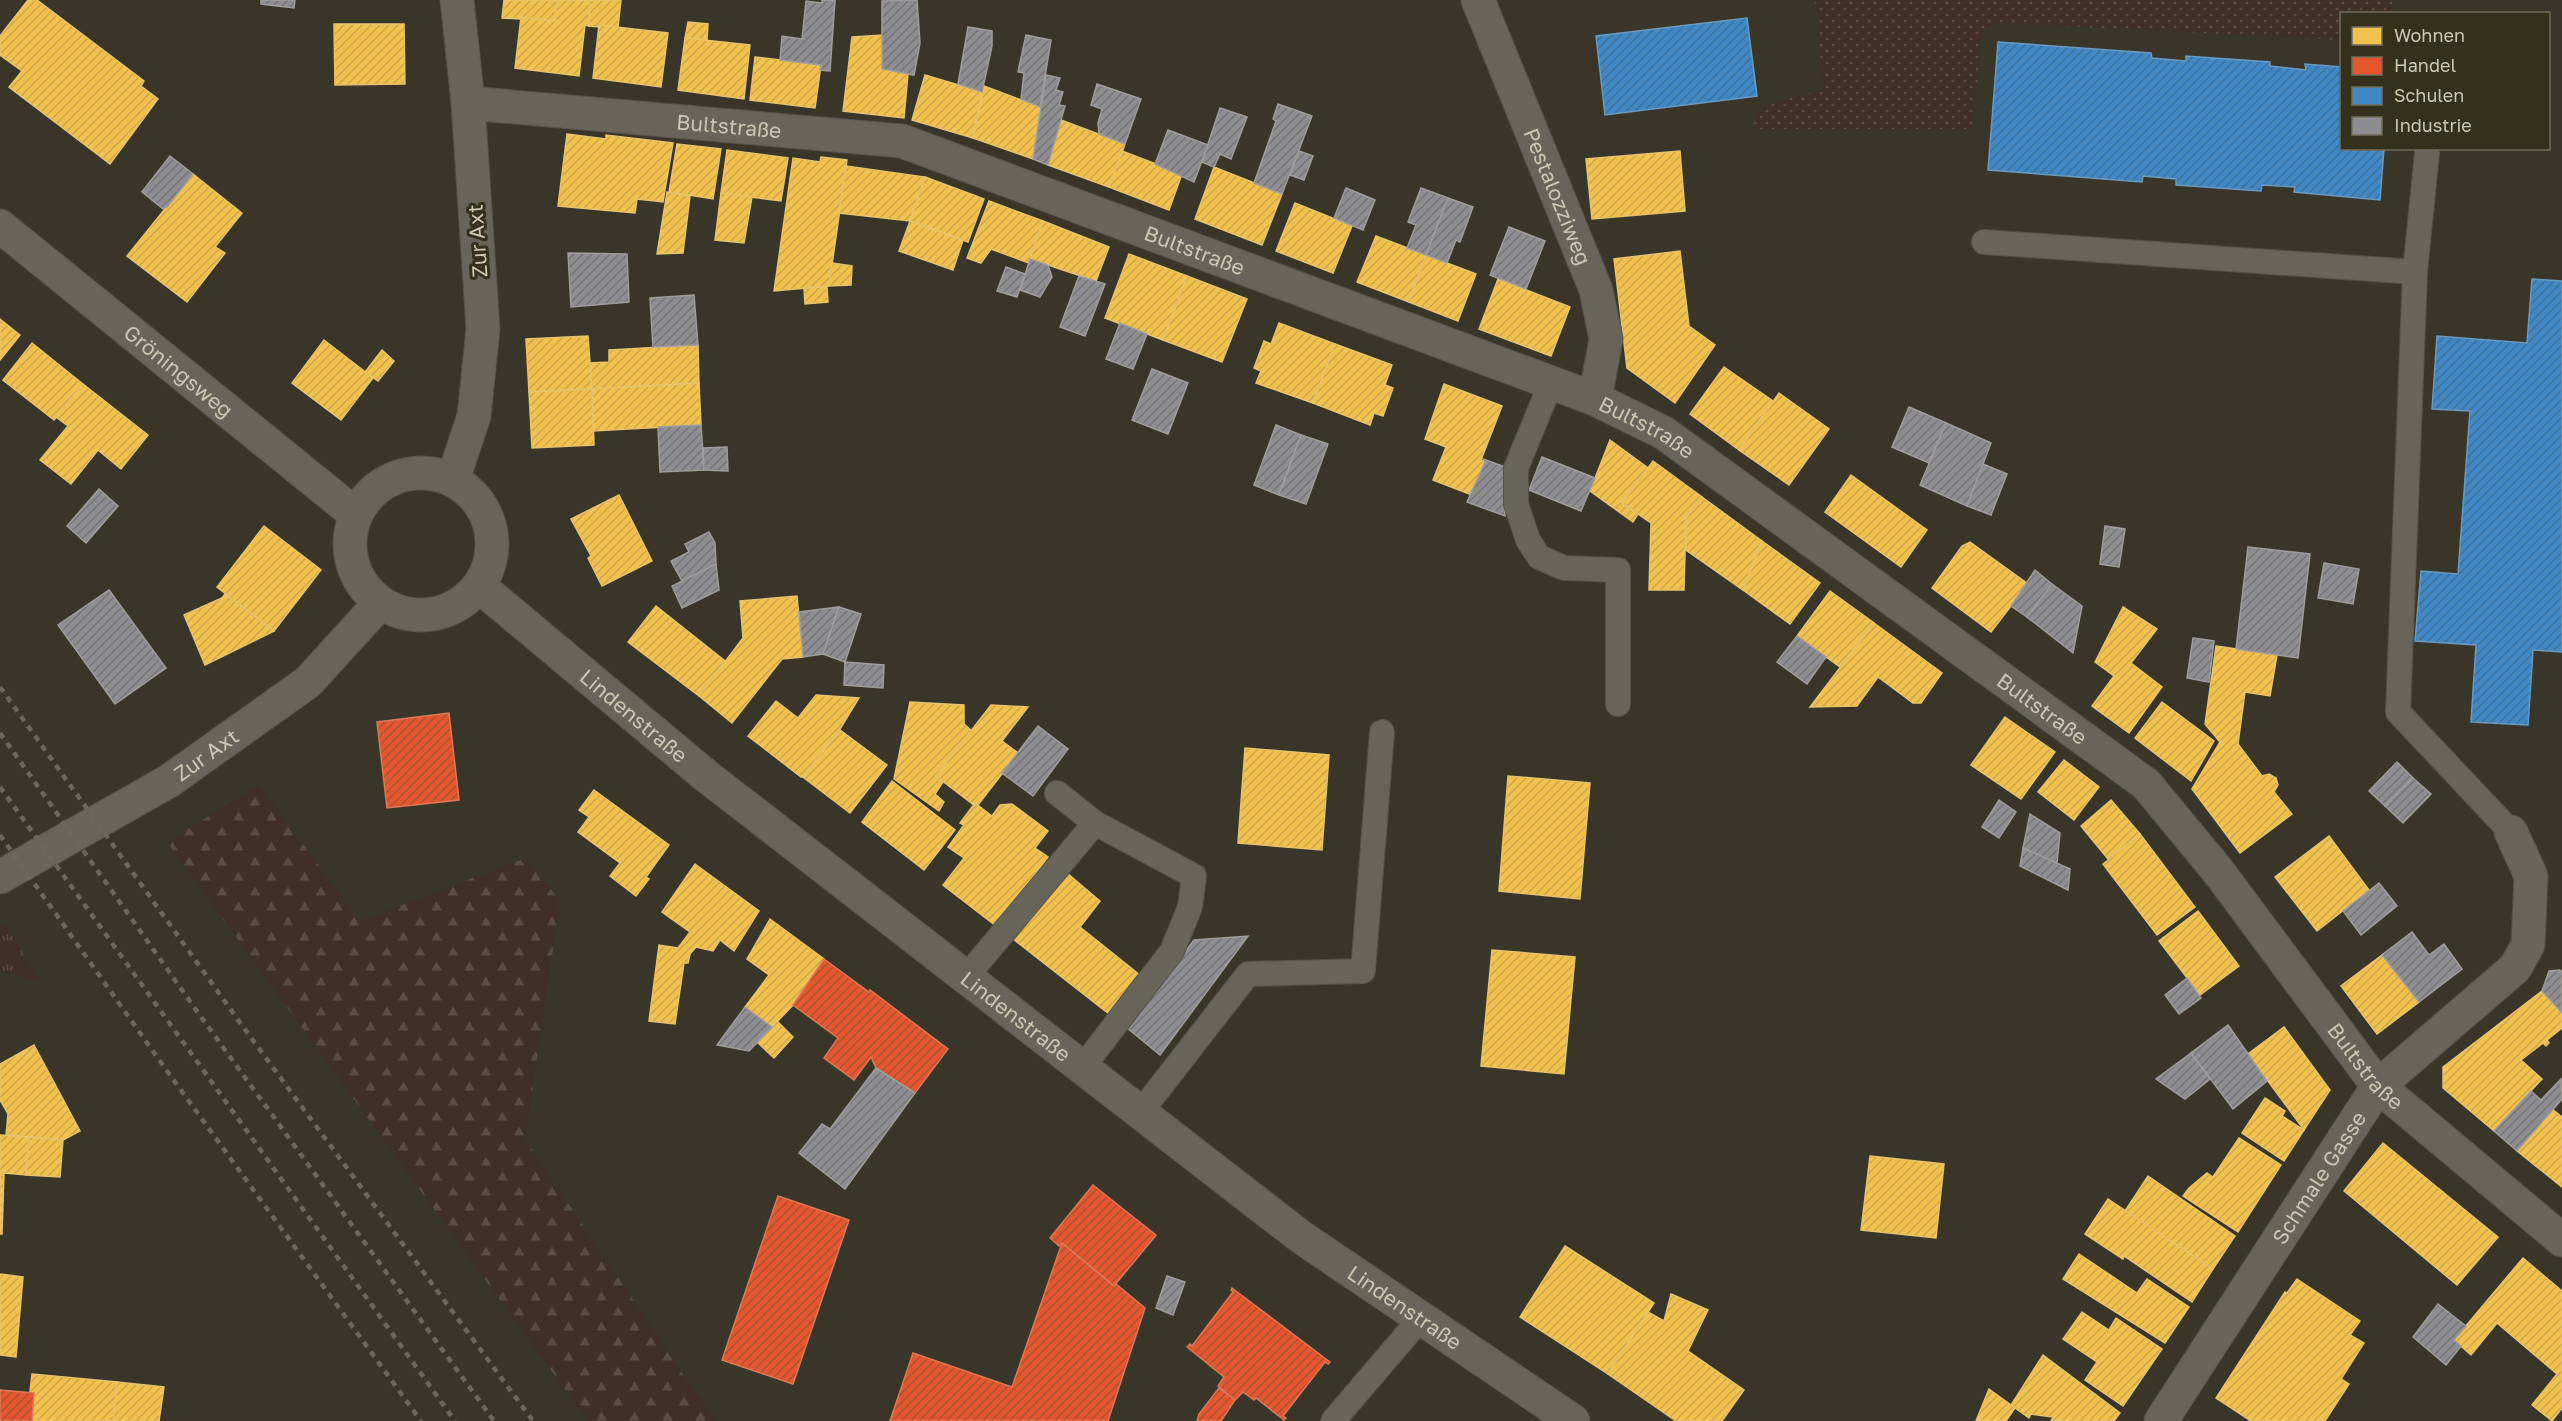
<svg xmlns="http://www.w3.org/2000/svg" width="2562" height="1421" font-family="'Golos Text',sans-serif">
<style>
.grass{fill:url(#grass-tufts)}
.forest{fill:url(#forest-firs)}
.park{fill:url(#park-dots)}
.homes{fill:url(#homes-hatch);stroke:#e6c36c;stroke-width:1.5}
.shops{fill:url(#shops-hatch);stroke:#dc7956;stroke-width:1.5}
.schools{fill:url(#schools-hatch);stroke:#699bc0;stroke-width:1.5}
.industry{fill:url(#industry-hatch);stroke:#a09e9c;stroke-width:1.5}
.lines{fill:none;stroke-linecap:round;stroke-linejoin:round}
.service-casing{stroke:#545148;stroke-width:26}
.minor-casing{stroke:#545148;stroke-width:35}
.tertiary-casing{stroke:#545148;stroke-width:35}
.service{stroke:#67655a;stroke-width:24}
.minor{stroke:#67655a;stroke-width:33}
.tertiary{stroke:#67655a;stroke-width:33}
.rail{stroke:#6a685d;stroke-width:4.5;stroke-dasharray:6 6;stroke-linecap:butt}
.labels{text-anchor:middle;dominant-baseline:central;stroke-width:6;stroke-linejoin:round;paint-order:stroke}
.street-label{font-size:21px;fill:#cbc7b3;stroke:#35301c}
</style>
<defs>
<pattern id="grass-tufts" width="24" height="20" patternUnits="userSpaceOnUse" patternTransform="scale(1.5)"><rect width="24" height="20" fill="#402f25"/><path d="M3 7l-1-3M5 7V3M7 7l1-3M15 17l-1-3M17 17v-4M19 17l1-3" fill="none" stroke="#5a4c42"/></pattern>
<pattern id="forest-firs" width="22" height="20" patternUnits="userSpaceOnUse" patternTransform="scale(1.5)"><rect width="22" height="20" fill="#402f25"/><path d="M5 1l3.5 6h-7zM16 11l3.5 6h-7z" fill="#5a4c42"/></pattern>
<pattern id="park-dots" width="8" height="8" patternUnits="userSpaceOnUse" patternTransform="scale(1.5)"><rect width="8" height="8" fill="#402f25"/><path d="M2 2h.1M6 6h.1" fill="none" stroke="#5a4c42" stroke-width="1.8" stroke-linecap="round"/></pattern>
<pattern id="homes-hatch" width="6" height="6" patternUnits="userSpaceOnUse" patternTransform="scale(1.5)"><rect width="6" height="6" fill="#f2c14e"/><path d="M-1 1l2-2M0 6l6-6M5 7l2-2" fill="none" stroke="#cea649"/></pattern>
<pattern id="shops-hatch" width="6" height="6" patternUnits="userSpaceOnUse" patternTransform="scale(1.5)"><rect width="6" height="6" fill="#e4572e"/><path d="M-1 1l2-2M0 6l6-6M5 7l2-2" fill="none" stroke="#b24f30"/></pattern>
<pattern id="schools-hatch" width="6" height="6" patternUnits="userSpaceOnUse" patternTransform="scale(1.5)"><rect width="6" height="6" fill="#3f88c5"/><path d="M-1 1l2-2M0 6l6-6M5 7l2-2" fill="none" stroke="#3e719a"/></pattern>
<pattern id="industry-hatch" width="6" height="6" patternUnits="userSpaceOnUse" patternTransform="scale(1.5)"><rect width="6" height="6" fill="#8d8d92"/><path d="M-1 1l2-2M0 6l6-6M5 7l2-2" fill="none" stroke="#757576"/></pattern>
</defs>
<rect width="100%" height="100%" fill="#393629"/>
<path class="grass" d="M6 925 40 981 0 971V927Z"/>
<path class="forest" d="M259 785 360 921 526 858 560 901 525 1139 691 1386 718 1421H588L167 842Z"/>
<path class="park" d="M1815 0H2398L2394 1 2391 13 2342 14 2341 40 2000 23 1982 29 1973 129H1752L1762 105 1824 90Z"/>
<g class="homes">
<path d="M28 0H37L144 81 141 86 158 99 110 164 9 87 22 71 0 55V36Z"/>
<path d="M504 0H557L555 21 502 18Z"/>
<path d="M557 0H590L589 26 585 25 579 76 515 68 521 17 555 21Z"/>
<path d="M590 0H621L618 27 599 25V27L589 26Z"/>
<path d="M688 22 708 24 707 40 685 38Z"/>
<path d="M334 24H404L405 84 335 85Z"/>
<path d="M599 25 668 33 661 87 593 78Z"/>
<path d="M883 35 882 69 908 74 904 118 843 111 852 37Z"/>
<path d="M685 38 750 45 744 99 678 90Z"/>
<path d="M755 57 821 65 815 108 750 100Z"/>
<path d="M925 75 982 92 973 138 912 120Z"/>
<path d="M984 86 1040 107 1033 159 973 138Z"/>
<path d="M1061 120 1125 144 1109 187 1048 165Z"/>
<path d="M567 134 606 139V135L673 143 663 202 637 199 635 213 558 206Z"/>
<path d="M677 144 721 149 713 199 669 192Z"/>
<path d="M727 150 788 158 781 201 721 193Z"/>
<path d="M1122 151 1182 174 1169 210 1109 187Z"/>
<path d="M1680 151 1685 211 1592 219 1586 159Z"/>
<path d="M821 157 847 160 829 286 774 291 793 158 820 162Z"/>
<path d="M846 166 925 177 910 221 839 213Z"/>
<path d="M1214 167 1282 194 1262 245 1195 219Z"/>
<path d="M193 174 242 213 215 247 225 253 187 302 127 256Z"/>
<path d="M925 177 984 199 968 242 910 221Z"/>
<path d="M667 192 690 196 683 253 657 254Z"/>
<path d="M721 193 752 197 744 243 715 240Z"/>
<path d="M989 201 1043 221 1029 263 991 249 981 263 967 258Z"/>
<path d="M1295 203 1352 226 1333 273 1276 251Z"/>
<path d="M910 221 963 240 953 270 899 251Z"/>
<path d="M1043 221 1109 247 1096 281 1030 259Z"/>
<path d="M1376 236 1426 255 1409 302 1357 282Z"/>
<path d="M1680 251 1689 326 1715 345 1675 403 1627 368 1614 259Z"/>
<path d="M1129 254 1187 276 1163 340 1105 318Z"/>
<path d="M1426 255 1476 274 1458 321 1409 302Z"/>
<path d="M832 263 852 266 851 285 829 286Z"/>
<path d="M1187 276 1247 299 1222 362 1163 340Z"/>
<path d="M1498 279 1570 307 1551 356 1479 329Z"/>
<path d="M827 287 828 302 805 304 804 288Z"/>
<path d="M0 319 20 335 0 360Z"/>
<path d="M1279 323 1335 344 1313 403 1256 383 1261 371 1254 368 1264 341 1271 344Z"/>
<path d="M588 336 592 389 529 392 526 339Z"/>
<path d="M324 340 373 378 341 420 292 383Z"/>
<path d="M32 343 83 384 54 420 3 380Z"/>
<path d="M1335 344 1392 365 1385 385 1393 388 1383 416 1374 413 1370 425 1313 403Z"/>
<path d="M698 345 699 383 592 389 590 363 609 362V350Z"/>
<path d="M382 350 394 361 378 381 365 372Z"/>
<path d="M1724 367 1773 401 1739 450 1690 414Z"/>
<path d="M699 383 701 425 593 431 592 389Z"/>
<path d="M83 384 148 435 121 469 98 450 71 484 40 460 68 426 56 417Z"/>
<path d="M1444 384 1502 406 1481 460 1485 462 1472 495 1433 480 1446 447 1425 439Z"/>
<path d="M592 389 594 445 532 448 529 392Z"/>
<path d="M1779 393 1829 429 1789 485 1739 450Z"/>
<path d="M1610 440 1648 468 1622 503 1638 514 1633 522 1590 491Z"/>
<path d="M1653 461 1702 497 1686 518 1684 590H1649L1651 523 1622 503Z"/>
<path d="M1851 475 1927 530 1901 567 1825 512Z"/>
<path d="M619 495 652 561 602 586 588 558 591 556 571 519Z"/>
<path d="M1702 497 1762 541 1743 590 1686 550V518Z"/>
<path d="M264 526 321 570 274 631 217 587Z"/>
<path d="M1762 541 1820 583 1790 624 1743 590Z"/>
<path d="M1970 542 2028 584 1991 632 1932 588 1962 546Z"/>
<path d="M1830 591 1874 623 1840 667 1797 636Z"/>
<path d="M225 594 274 631 205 665 184 615 222 598Z"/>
<path d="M797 596 803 657 782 659 732 723 699 696 743 638 740 601Z"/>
<path d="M656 606 725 661 699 696 628 642Z"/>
<path d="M2123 607 2157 629 2131 663 2162 687 2129 733 2092 706 2114 676 2095 662Z"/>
<path d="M1874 623 1942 673 1921 703H1913L1878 677 1857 706 1810 707Z"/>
<path d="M2216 646 2277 655 2270 696 2245 692 2238 744 2262 776 2269 774 2276 778 2278 785 2274 792 2292 814 2240 853 2192 789 2220 742 2205 724Z"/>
<path d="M816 695 859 698 840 729 803 777H801L748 736 776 701 798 718Z"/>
<path d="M910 702 964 705V724L972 731 936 776 943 782 935 794 944 802 939 811 894 779Z"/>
<path d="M2162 702 2214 741 2191 781 2135 738Z"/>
<path d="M991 705 1028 707 1002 741 1018 753 978 805 975 803 974 805 936 776Z"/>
<path d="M2005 717 2055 752 2021 799 1971 765Z"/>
<path d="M840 730 887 765 850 813 803 777Z"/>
<path d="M1245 748 1329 755 1322 850 1238 843Z"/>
<path d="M2064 760 2099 787 2074 820 2038 792Z"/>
<path d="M1508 776 1590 783 1580 899 1499 891Z"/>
<path d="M892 781 955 830 924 870 862 822Z"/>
<path d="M594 790 669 845 646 877 649 879 636 896 610 876 620 863 578 832 589 817 579 810Z"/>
<path d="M2111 800 2140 834 2108 859 2081 826Z"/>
<path d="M975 803 992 816 1000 805 1012 804 1048 831 1035 848 1048 857 996 926 943 885 964 858 948 847 964 825 960 823Z"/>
<path d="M2140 834 2195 907 2157 935 2103 864Z"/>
<path d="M2329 836 2369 890 2317 931 2275 877Z"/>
<path d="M695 864 759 911 734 951 720 940 713 951 696 947 690 954 688 963H684L675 1024 649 1021 659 945 678 948 690 932 662 912Z"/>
<path d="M1067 873 1100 901 1080 927 1140 975 1109 1014 1013 939Z"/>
<path d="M2198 911 2239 966 2200 995 2159 941Z"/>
<path d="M770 919 824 959 793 1005 772 1027 745 1007 769 975 747 959Z"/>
<path d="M1492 950 1575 957 1564 1074 1481 1066Z"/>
<path d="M2382 955 2419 1002 2377 1034 2341 986Z"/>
<path d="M2542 991 2562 1013V1028L2547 1040 2549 1043 2546 1046 2543 1043 2521 1060 2542 1079 2494 1131 2443 1088V1067Z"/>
<path d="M777 1021 793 1037 774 1058 757 1042Z"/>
<path d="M2284 1027 2330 1090 2304 1130 2248 1054Z"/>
<path d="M34 1045 80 1131 63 1140 6 1135 8 1114 0 1100V1064Z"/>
<path d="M2265 1098 2285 1111 2282 1116 2304 1130 2284 1161 2242 1133Z"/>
<path d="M2552 1109 2562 1117V1187L2517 1151Z"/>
<path d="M0 1135 29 1137 26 1175 4 1173 2 1234H0Z"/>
<path d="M29 1137 63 1140 60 1177 26 1175Z"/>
<path d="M2239 1138 2281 1165 2238 1232 2183 1196 2189 1188 2207 1173 2213 1177Z"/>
<path d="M2383 1143 2498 1237 2457 1285 2344 1191Z"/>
<path d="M1870 1156 1944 1164 1936 1238 1861 1230Z"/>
<path d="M2148 1176 2235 1236 2213 1269 2125 1211Z"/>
<path d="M2108 1199 2213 1269 2192 1302 2124 1256 2123 1259 2085 1234Z"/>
<path d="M1565 1246 1654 1303 1608 1374 1520 1317Z"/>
<path d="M2079 1254 2137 1293 2147 1279 2189 1307 2165 1343 2063 1279Z"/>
<path d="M2523 1258 2562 1291V1408L2552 1421 2532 1405 2557 1374 2497 1323 2471 1355 2454 1340Z"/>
<path d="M0 1274 23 1277 16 1357 0 1355Z"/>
<path d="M2297 1279 2360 1321 2350 1335 2364 1343 2341 1379 2349 1384 2325 1421H2251L2216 1398 2285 1292 2287 1293Z"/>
<path d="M1671 1294 1708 1310 1688 1351 1744 1390 1722 1421H1676L1608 1374 1648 1312 1664 1321Z"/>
<path d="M2082 1312 2109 1330 2116 1318 2162 1349 2123 1406 2085 1380 2097 1362 2063 1339Z"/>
<path d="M2043 1355 2120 1413 2114 1421H2051L2053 1417 2031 1414 2029 1418 2011 1405Z"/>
<path d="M32 1374 117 1382 114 1421H32L34 1393 30 1392Z"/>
<path d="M117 1382 164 1387 159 1421H113Z"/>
<path d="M1989 1389 2015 1408 2006 1421H1976Z"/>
</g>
<g class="shops">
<path d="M449 713 459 800 387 808 377 722Z"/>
<path d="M824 959 869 992 870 990 948 1049 915 1093 876 1068 871 1057 854 1080 824 1058 838 1038 793 1005Z"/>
<path d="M1093 1185 1156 1235 1114 1286 1062 1243 1059 1246 1050 1238Z"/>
<path d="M778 1196 849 1220 793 1384 722 1360Z"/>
<path d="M1062 1243 1114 1286 1116 1284 1145 1308 1108 1421H890L913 1353 1012 1387Z"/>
<path d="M1232 1288 1330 1362 1328 1364 1325 1362 1283 1416 1286 1418 1284 1420 1256 1398 1254 1400 1243 1392 1235 1400 1218 1386 1224 1377 1187 1347 1190 1344 1192 1346 1233 1292 1231 1290Z"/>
<path d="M1219 1388 1235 1400 1221 1421H1197L1199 1414Z"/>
<path d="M0 1390 34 1393 32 1421H0Z"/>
</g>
<g class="schools">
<path d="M1747 18 1757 96 1605 115 1596 36Z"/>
<path d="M1998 42 2151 53 2152 58 2186 61V56L2270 62V66L2306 70 2305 64 2342 67V148H2384L2380 200 2294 192 2295 187 2262 185 2261 191 2176 185V179L2143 176 2142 182 1988 170Z"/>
<path d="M2532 279 2562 281V652L2533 650 2528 725 2471 722 2476 645 2415 641 2421 571 2458 574 2470 411 2432 409 2437 336 2527 343Z"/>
</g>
<g class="industry">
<path d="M261 0H295L294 8 261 4Z"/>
<path d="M822 0H835L830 71 820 70 821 65 780 60 782 36 802 39 806 1 822 3Z"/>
<path d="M917 0 920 43 914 75 882 69V1Z"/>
<path d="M968 27 992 31V46L982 92 958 84Z"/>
<path d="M1026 35 1051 40 1040 107 1021 99 1024 73 1018 72Z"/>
<path d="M1046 75 1060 78 1056 90 1063 92 1059 105 1065 106 1048 165 1033 159Z"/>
<path d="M1097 84 1141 99 1125 144 1099 134 1098 123 1102 109 1091 105Z"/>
<path d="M1278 104 1312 116 1282 194 1254 183 1276 121 1273 119Z"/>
<path d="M1220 108 1247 117 1231 159 1220 154 1214 167 1202 162Z"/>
<path d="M1168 130 1208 145 1194 182 1155 164Z"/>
<path d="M1299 151 1313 156 1304 180 1290 175Z"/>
<path d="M170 156 193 174 167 207 165 206 163 209 142 192Z"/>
<path d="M1346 188 1375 200 1363 230 1334 218Z"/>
<path d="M1421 188 1448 198 1426 255 1407 248 1416 225 1408 222Z"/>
<path d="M1448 198 1473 207 1460 242 1456 240 1447 263 1426 255Z"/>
<path d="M1509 227 1545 241 1526 289 1490 275Z"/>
<path d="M568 253 627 254 629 302 571 307Z"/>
<path d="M1030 259 1048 265 1052 277 1040 297 1020 290Z"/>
<path d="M1006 267 1025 274 1017 297 997 291Z"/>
<path d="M1079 276 1105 284 1085 336 1060 327Z"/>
<path d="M694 295 698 345 653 347 650 298Z"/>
<path d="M1120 323 1147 334 1133 369 1106 359Z"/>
<path d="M1152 369 1188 383 1168 434 1132 420Z"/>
<path d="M1909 407 1946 423 1929 463 1892 447Z"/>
<path d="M1946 423 1991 443 1967 506 1920 485Z"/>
<path d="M701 425 704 470 660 472 658 427Z"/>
<path d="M1276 425 1301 435 1279 495 1254 485Z"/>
<path d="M1301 435 1328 444 1306 504 1279 495Z"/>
<path d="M727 447 728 471 704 470 703 448Z"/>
<path d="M1542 457 1595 478 1581 511 1529 490Z"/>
<path d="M1483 459 1508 468 1505 476V516L1467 502 1485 462Z"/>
<path d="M1983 464 2007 474 1991 515 1967 506Z"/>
<path d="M99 489 118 506 86 543 67 526Z"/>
<path d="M2105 526 2125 529 2119 567 2100 564Z"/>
<path d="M709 532 715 543 716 564 682 581 671 561 689 552 685 544Z"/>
<path d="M2248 547 2310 554 2298 658 2236 649Z"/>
<path d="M2324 563 2359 569 2353 604 2318 598Z"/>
<path d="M716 564 719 590 682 608 672 586Z"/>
<path d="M2035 570 2052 584 2027 617 2011 606Z"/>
<path d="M2052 584 2082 606 2073 653 2027 617Z"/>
<path d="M109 590 166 668 115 704 58 625Z"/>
<path d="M839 607 823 654 803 657 799 612Z"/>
<path d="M839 607 861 614 845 662 823 654Z"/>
<path d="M1797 636 1826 657 1807 684 1777 662Z"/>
<path d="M2193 638 2214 641 2209 682 2187 678Z"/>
<path d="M845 662 884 665 883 688 844 685Z"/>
<path d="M1038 726 1068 749 1033 796 1002 773Z"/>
<path d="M2397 762 2413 778 2385 806 2369 791Z"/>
<path d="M2413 778 2431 794 2403 823 2385 806Z"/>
<path d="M1999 800 2016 812 1999 838 1982 827Z"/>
<path d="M2030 814 2060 833 2057 863 2023 848Z"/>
<path d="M2023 848 2070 869 2068 890 2020 866Z"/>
<path d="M2379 883 2397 906 2361 935 2343 911Z"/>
<path d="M2412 932 2429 955 2444 944 2462 969 2419 1002 2382 955Z"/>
<path d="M1248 936 1160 1055 1127 1028 1194 940Z"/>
<path d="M2560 970 2562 972V1013L2542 991 2549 971Z"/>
<path d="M2187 978 2201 998 2179 1014 2165 995Z"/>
<path d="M745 1007 772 1027 749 1051 717 1045Z"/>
<path d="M2228 1025 2267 1081 2233 1109 2191 1053Z"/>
<path d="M2191 1053 2210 1079 2185 1099 2156 1079Z"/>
<path d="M876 1068 915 1093 845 1189 799 1153 822 1124 830 1129Z"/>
<path d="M2561 1079 2562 1099 2517 1151 2494 1131 2531 1091 2541 1100Z"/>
<path d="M1167 1276 1185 1282 1173 1315 1156 1308Z"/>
<path d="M2438 1304 2466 1326 2454 1340 2461 1346 2446 1365 2413 1337Z"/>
</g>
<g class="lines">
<g class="service-casing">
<g id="service">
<path d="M1984 242 2415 272 2398 712 2511 832"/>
<path d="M2415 272 2427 153"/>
<path d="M1551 383 1516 468V504L1528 540 1539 557 1564 568 1618 570V704"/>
<path d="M1057 793 1095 823 1194 876 1190 907 1172 951 1082 1068"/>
<path d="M966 977 1095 823"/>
<path d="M1140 1113 1248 974 1363 971 1382 732"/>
<path d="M1333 1421 1421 1318"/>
</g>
</g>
<g class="minor-casing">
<g id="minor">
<path id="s1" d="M1478 0 1596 290 1606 339 1595 399"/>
<path id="s2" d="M468 103 902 141 1595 399 1664 433 2146 784 2218 871 2378 1086 2562 1240"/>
<path id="s3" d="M0 226 355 514"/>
<path id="s4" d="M2161 1421 2378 1086 2515 968 2528 945 2531 876 2511 832"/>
</g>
</g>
<g class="tertiary-casing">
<g id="tertiary">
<circle cx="421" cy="544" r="71"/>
<path d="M453 479 474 416 483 329 468 103 457 0"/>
<path id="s5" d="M479 586 705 775 1301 1237 1573 1421"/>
<path id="s6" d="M0 877 169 781 308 682 380 603"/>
</g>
</g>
<use href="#service" class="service"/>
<use href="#minor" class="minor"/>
<use href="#tertiary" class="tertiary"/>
<g class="rail">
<path d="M0 687 241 1024 533 1421"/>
<path d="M0 733 199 1014 494 1421"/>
<path d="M0 787 455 1421"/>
<path d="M0 835 162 1064 421 1421"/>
</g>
</g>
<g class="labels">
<g class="street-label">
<text stroke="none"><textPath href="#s2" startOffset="262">Bultstraße</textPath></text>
<text stroke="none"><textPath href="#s1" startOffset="212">Pestalozziweg</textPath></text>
<text transform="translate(477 241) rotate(-94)">Zur Axt</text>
<text stroke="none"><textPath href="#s2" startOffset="748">Bultstraße</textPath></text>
<text stroke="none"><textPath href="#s3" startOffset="230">Gröningsweg</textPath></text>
<text stroke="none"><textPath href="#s2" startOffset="1234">Bultstraße</textPath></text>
<text stroke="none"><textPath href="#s2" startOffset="1720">Bultstraße</textPath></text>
<text stroke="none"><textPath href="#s5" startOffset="202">Lindenstraße</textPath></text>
<text stroke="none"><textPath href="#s6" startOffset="240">Zur Axt</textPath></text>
<text stroke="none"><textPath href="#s5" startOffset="688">Lindenstraße</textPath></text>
<text stroke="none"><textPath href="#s2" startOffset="2206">Bultstraße</textPath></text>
<text stroke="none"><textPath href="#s4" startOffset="290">Schmale Gasse</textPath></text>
<text stroke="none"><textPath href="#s5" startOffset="1174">Lindenstraße</textPath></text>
</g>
</g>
<rect x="2340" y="12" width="210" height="138" fill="#35301c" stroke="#716c58" stroke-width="1.5"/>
<rect x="2352" y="27" width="30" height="18" fill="#f2c14e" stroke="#716c58" stroke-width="1.5"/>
<text x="2394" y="42" font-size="18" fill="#cbc7b3">Wohnen</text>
<rect x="2352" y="57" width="30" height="18" fill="#e4572e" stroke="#716c58" stroke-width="1.5"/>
<text x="2394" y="72" font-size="18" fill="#cbc7b3">Handel</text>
<rect x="2352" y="87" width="30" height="18" fill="#3f88c5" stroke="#716c58" stroke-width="1.5"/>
<text x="2394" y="102" font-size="18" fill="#cbc7b3">Schulen</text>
<rect x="2352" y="117" width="30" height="18" fill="#8d8d92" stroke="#716c58" stroke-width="1.5"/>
<text x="2394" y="132" font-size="18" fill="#cbc7b3">Industrie</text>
</svg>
